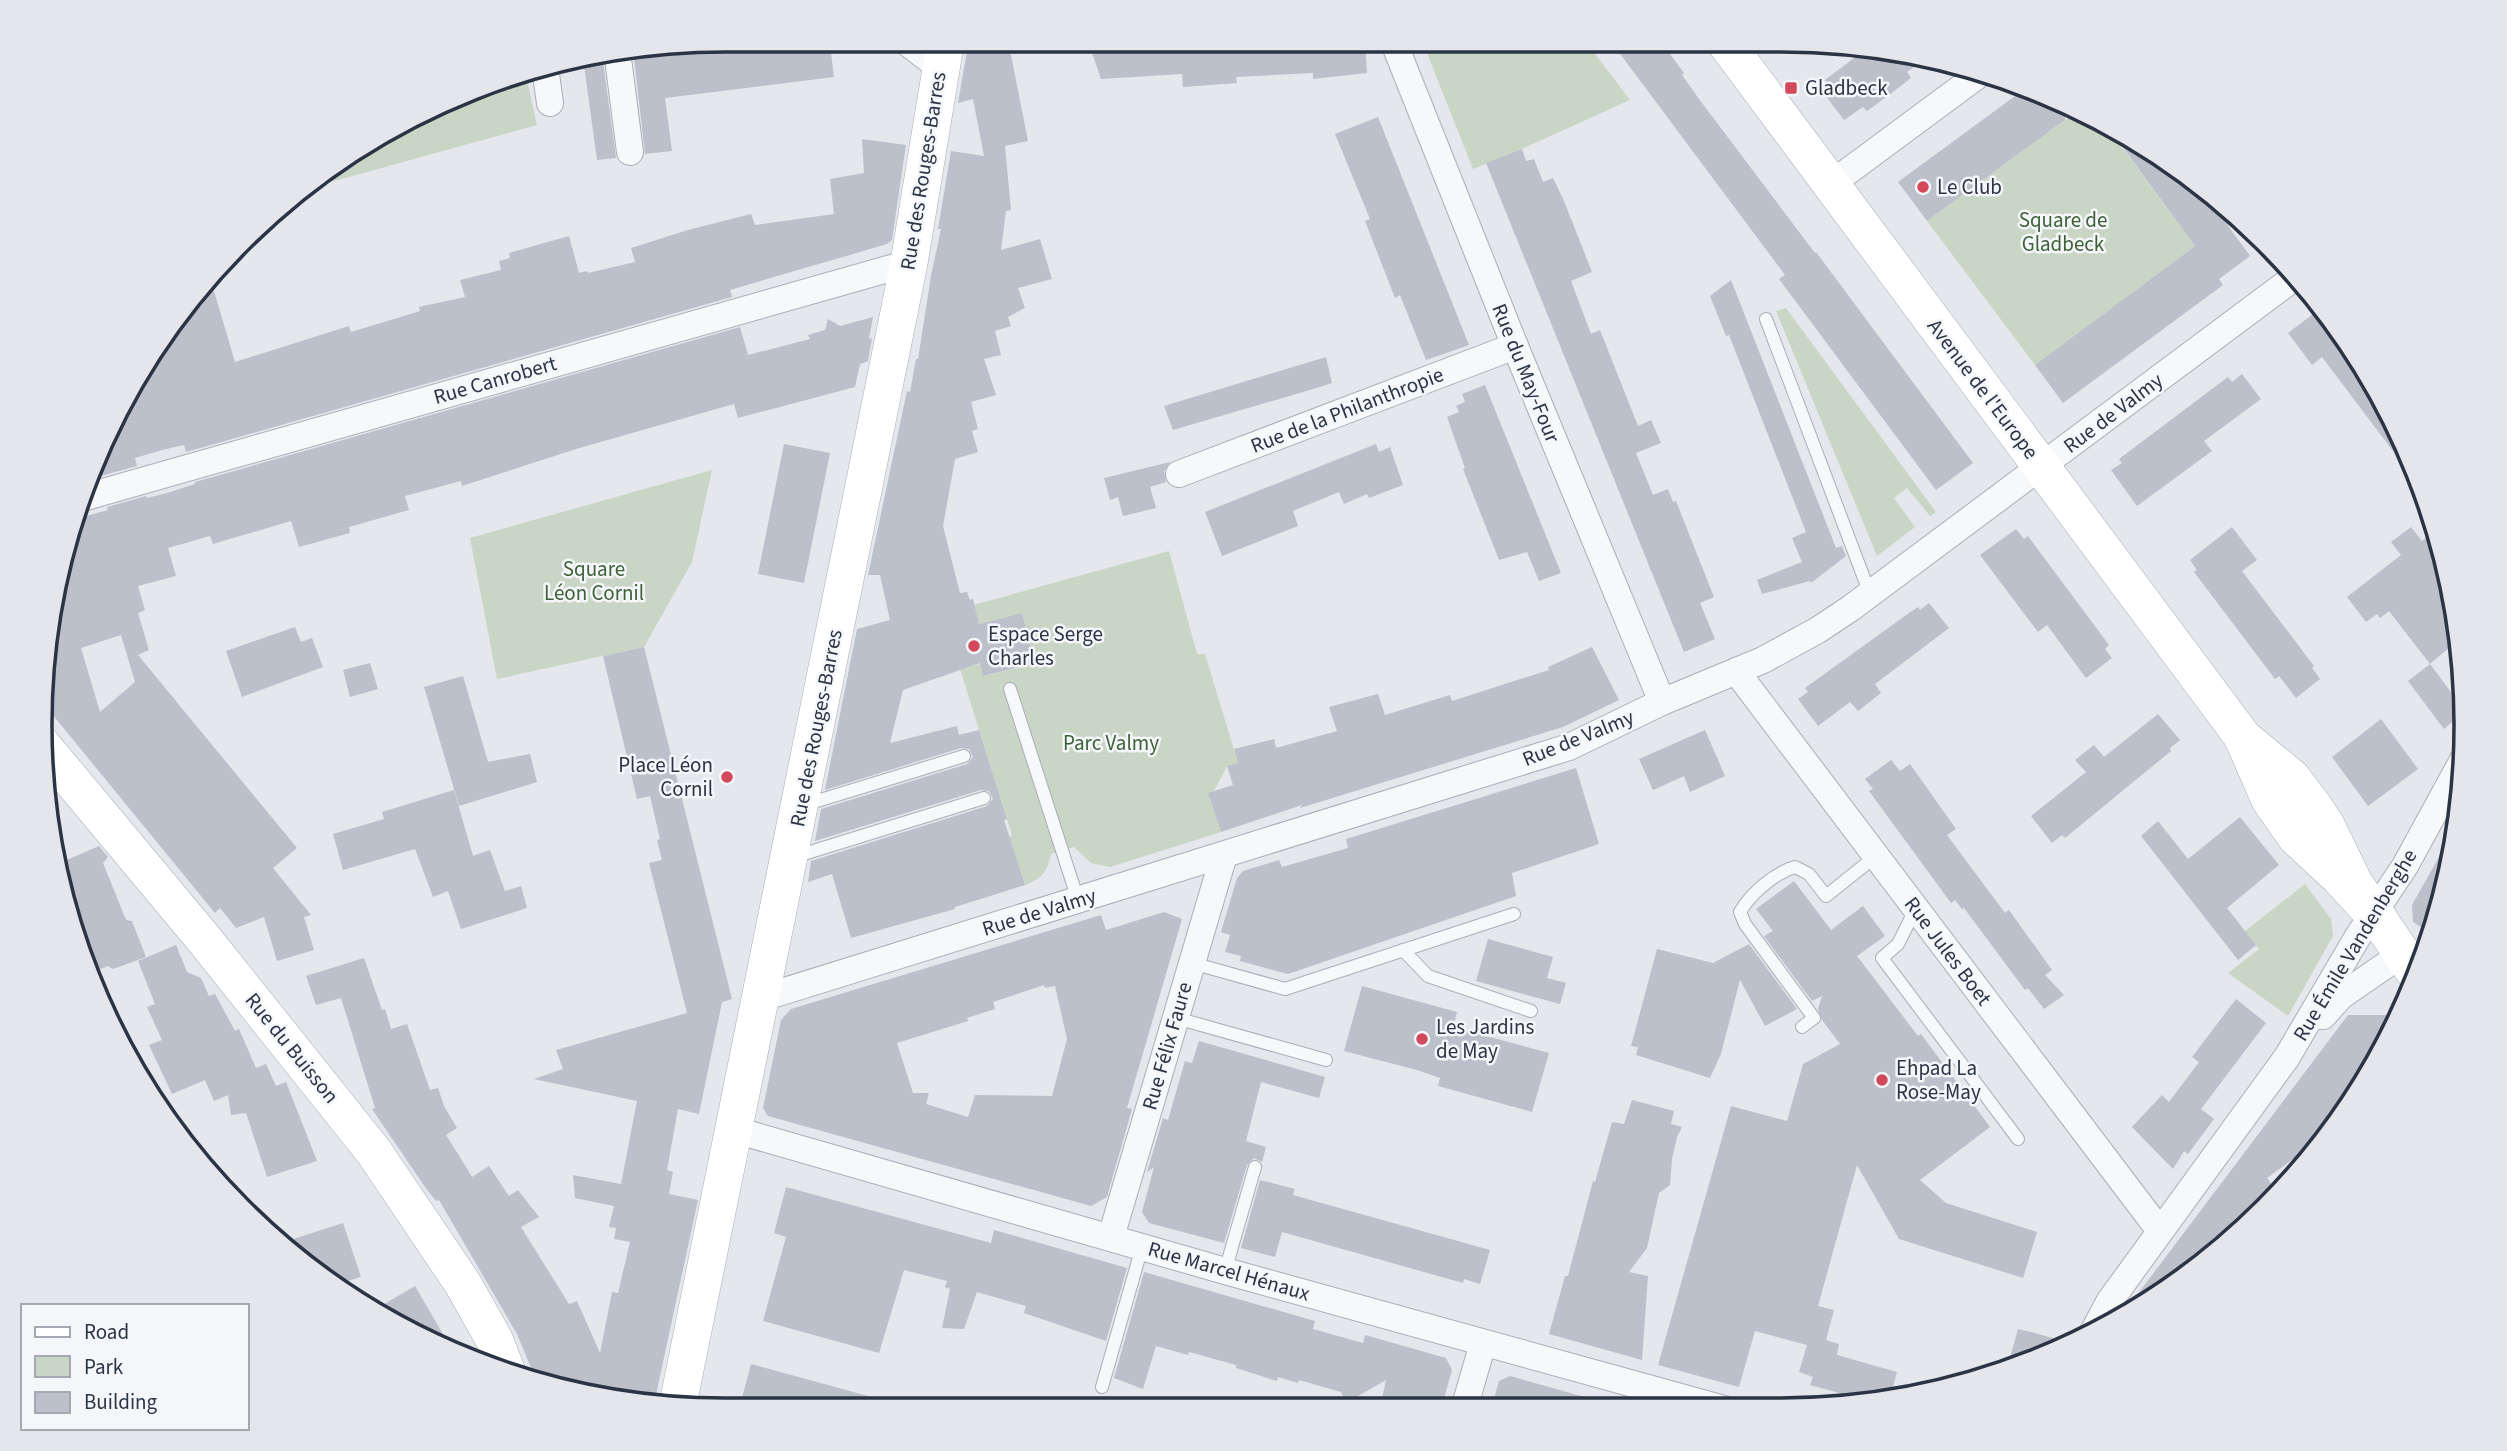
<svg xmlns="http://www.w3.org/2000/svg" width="2507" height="1451" font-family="'Source Sans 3',sans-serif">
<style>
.green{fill:#c9d6c5}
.building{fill:#bbc0ca;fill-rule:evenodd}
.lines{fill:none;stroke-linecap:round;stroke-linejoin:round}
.lane-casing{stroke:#a9aeb7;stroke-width:14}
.street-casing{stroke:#a9aeb7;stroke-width:28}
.secondary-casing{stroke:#a9aeb7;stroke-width:38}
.lane{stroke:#f7f8fa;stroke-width:12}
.street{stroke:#f7f8fa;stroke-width:26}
.secondary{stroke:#fff;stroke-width:37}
.poi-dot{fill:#d1495b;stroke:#f4f6f9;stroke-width:2.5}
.labels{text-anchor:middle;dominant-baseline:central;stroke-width:5;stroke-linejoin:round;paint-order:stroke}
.poi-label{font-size:21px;fill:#2b3445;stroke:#f4f6f9;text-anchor:start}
.street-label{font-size:21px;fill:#2b3445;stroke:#f4f6f9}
.park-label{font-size:21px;fill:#3f6138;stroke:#f4f6f9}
.rim{fill:none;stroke:#2b3445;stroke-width:3.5}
</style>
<rect width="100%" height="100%" fill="#e4e7ec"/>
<g class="green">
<path d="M1423 43H1587L1630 100 1522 149 1473 169Z"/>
<path d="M525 72 537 125 298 191 309 182C377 139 445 90 525 72Z"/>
<path d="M2075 113 2109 130 2195 246 2035 365 1927 221Z"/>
<path d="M1786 308 1936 512 1930 516 1907 488 1894 498 1915 527 1877 556 1776 311Z"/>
<path d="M712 470 692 562 644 647 497 679 470 538Z"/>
<path d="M1169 551 1197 654H1205L1238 763 1227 766 1214 791 1208 793 1221 832 1110 867 1091 863 1074 847 1051 854C1047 872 1043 878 1025 885L1009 837 1012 835 960 669 980 664 984 676 1035 663 1022 613 979 624 974 605Z"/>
<path d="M2305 884 2331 919 2333 936 2288 1016 2228 973 2259 949 2245 931Z"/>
</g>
<g class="building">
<path d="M1661 42 1684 73 1682 75 1699 99 1815 253 1816 252 1973 463 1936 490 1779 279 1785 275 1612 43Z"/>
<path d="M1365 43 1367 73 1313 79V73L1236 77 1237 83 1183 87 1182 74 1101 79 1089 44Z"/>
<path d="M830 45 834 77 665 98 672 151 645 154 633 50 659 47 660 57 748 46Z"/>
<path d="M968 45H1009L1028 141 1005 146 1011 210 1006 211 1001 250 1040 239 1052 279 1018 288 1025 308 1008 317 1011 326 995 331 1001 355 984 359 996 395 971 402 978 429 972 431 978 452 955 459 943 526 960 593 967 592 970 600 973 599 979 624 1022 613 1035 663 983 676 980 663 903 690 890 743 957 726 959 735 979 730 1007 819 1004 820 1025 885 955 907V909L851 938 832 874 808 882 811 861 987 806 993 799 989 791 981 790 815 841 821 809 967 764 973 757 969 749 961 748 825 790 857 629 890 620 880 575H868L907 391 910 392 916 359H918L931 276 941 229H938L951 151 984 156 973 99 958 103Z"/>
<path d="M1866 49 1923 61 1907 72 1911 78 1889 95 1867 111 1863 107 1844 120 1825 95 1832 90 1825 80Z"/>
<path d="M602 54 616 158 597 160 583 58Z"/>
<path d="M2026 88 2065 108V120L1927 221 1898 182Z"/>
<path d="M1378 117 1469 345 1426 360 1400 295 1395 298 1365 221 1370 219 1335 134Z"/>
<path d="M2110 130 2162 156 2199 186 2250 256 2219 279 2223 285 2063 403 2035 365 2195 246Z"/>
<path d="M862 139 906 145 892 240 887 244 730 290 732 297 186 452 184 445 162 450 135 458 137 466 97 477 95 465 111 423 156 344 188 305 214 291 235 362 349 326 351 332 420 311 419 307 465 297 460 280 501 270 499 261 510 258 509 253 569 236 579 273 587 271 588 273 635 262 631 248 688 230 751 214 755 225 834 214 830 179 864 173Z"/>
<path d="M1522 149 1526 161 1534 159 1543 182 1553 178 1564 201 1592 272 1571 281 1591 334 1600 330 1638 426 1651 420 1661 443 1636 453 1653 495 1668 489 1673 502 1676 501 1714 597 1700 603 1715 639 1684 652 1486 163Z"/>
<path d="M1731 280 1836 548 1842 546 1846 556 1811 583 1810 581 1762 594 1757 580 1802 562 1792 538 1806 532 1729 335 1726 336 1710 296Z"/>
<path d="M2321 308 2351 344 2406 448 2396 455 2322 357 2312 365 2288 333Z"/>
<path d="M873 317 869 339 872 338 868 361 860 364 855 387 738 418 734 404 576 449 462 486 461 481 405 496 409 510 349 527 350 533 299 547 291 521 213 544 210 536 168 548 176 576 138 586 145 610 138 613 149 650 138 655 297 848 273 868 311 915 304 917 314 950 277 961 264 917 236 928 220 908 215 913 43 703 64 548 75 519 108 510 107 507 146 496 147 498 167 493 195 484V482L740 327 748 355 810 339 808 335 825 330 828 319 840 326ZM121 635 135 682 100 712 81 648Z"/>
<path d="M1326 357 1332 383 1320 387 1173 430 1164 406Z"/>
<path d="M2242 374 2261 399 2204 441 2212 451 2137 506 2111 470 2122 463 2119 459 2228 377 2232 382Z"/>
<path d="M1485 385 1561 573 1539 581 1527 552 1499 560 1463 469 1465 468 1447 417 1459 412 1456 406 1465 402 1462 394Z"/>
<path d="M784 444 830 453 804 583 758 574Z"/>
<path d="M1376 444 1379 452 1390 447 1403 485 1369 498 1367 494 1344 504 1339 492 1293 511 1298 526 1222 556 1205 512Z"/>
<path d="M1170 462 1164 471 1166 482 1150 487 1156 508 1123 516 1118 497 1110 500 1104 478Z"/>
<path d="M2232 527 2257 560 2242 571 2314 666 2312 668 2320 679 2296 698 2279 676 2275 679 2194 572 2197 570 2190 560Z"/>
<path d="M2411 527 2422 541 2435 531 2454 591 2458 640 2430 664 2389 611 2380 618 2377 614 2366 622 2347 597 2401 555 2391 542Z"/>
<path d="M2016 529 2024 539 2028 536 2109 645 2105 649 2112 658 2086 678 2047 625 2038 632 1980 555Z"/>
<path d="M1929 603 1949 628 1875 684 1881 693 1858 711 1850 702 1818 726 1798 699 1808 692 1805 688 1909 613 1918 607 1920 610Z"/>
<path d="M295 627 301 642 312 638 323 667 242 697 226 651Z"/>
<path d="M644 647 732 999 722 1002 699 1114 678 1109 667 1170 673 1172 669 1194 698 1200 654 1404 536 1380 517 1334 439 1200 436 1201 425 1187 372 1109 375 1108 341 998 316 1005 306 976 364 958 382 1010 385 1009 391 1029 407 1024 430 1090 438 1088 444 1106 457 1128 446 1135 458 1154 472 1177 489 1166 509 1196 518 1190 539 1217 521 1227 569 1304 577 1301 600 1353 612 1292 618 1293 630 1242 614 1239 616 1228 609 1227 614 1206 575 1198 573 1175 621 1184 637 1101 534 1079 563 1069 556 1050 687 1013 649 863 662 860 657 840 660 839 650 796 637 799 603 656Z"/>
<path d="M1592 647 1619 700 1563 727 1300 808 1302 805 1221 832 1208 793 1233 785 1227 766 1238 763 1234 749 1274 739 1276 748 1337 731 1329 707 1378 694 1385 715 1450 695 1452 701 1549 670 1548 667Z"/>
<path d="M370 663 378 689 350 697 343 670Z"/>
<path d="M2430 664 2465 711 2444 729 2408 681Z"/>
<path d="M463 676 488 762 530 754 537 782 459 806 424 687Z"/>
<path d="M2158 714 2180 740 2170 748 2171 751 2065 838 2062 835 2052 843 2031 816 2086 772 2075 760 2094 745 2104 757Z"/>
<path d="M2381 719 2418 769 2368 806 2332 757Z"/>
<path d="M1705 730 1725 776 1690 792 1684 776 1653 790 1639 759Z"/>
<path d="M1891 760 1900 771 1910 764 1956 829 1947 835 2005 913 2009 910 2052 970 2045 975 2064 995 2044 1009 2028 988 2025 990 1964 908 1962 909 1955 900 1951 903 1869 791 1873 789 1865 779Z"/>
<path d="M1576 768 1599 844 1512 873 1516 896 1288 974 1240 961 1241 956 1225 952 1230 935 1221 932 1237 878 1243 871 1279 860 1282 867 1348 848 1346 839Z"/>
<path d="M454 790 473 856 490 850 505 891 521 886 527 908 461 929 448 891 433 897 415 849 343 870 333 834 384 819 382 812Z"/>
<path d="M2240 817 2279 865 2227 908 2256 945 2238 960 2141 836 2158 821 2188 859Z"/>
<path d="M2449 839 2455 842 2454 859 2431 933 2413 922 2412 905Z"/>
<path d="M99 846 108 857 103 863 126 920 132 921 146 957 113 969 108 966 101 969 92 966 81 942 78 943 72 929 55 865Z"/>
<path d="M1794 881 1831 930 1863 906 1885 936 1857 956 1918 1036 1921 1034 1990 1127 1920 1180 1946 1203 2037 1232 2023 1278 1899 1239 1857 1165 1818 1306 1834 1310 1826 1340 1839 1344 1837 1355 1897 1372 1890 1397 1869 1401 1810 1385 1813 1377 1799 1372 1807 1345 1755 1331 1739 1387 1658 1365 1731 1106 1787 1121 1803 1064 1840 1044 1822 1020 1818 1009 1822 996 1812 1001 1764 936 1773 931 1756 909Z"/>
<path d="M1164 912 1182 919 1127 1108 1132 1109 1107 1197 1091 1206 768 1116 763 1108 781 1020 791 1009 1101 915 1106 930ZM1044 985 1045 988 1055 986 1067 1039 1052 1096 975 1095 968 1117 926 1104 929 1093H913L897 1043 968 1021 967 1018 995 1009 993 1002Z"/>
<path d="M1488 939 1553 957 1547 978 1566 983 1560 1004 1476 981Z"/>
<path d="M1749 944 1797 1009 1765 1026 1740 980 1721 1054 1710 1078 1636 1055 1638 1047 1631 1046 1657 949 1713 963Z"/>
<path d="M176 945 187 972 201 978 209 996 215 994 235 1031 239 1029 256 1068 266 1064 276 1086 286 1082 317 1161 267 1177 246 1113 231 1115 228 1095 214 1101 205 1080 172 1094 149 1045 162 1040 147 1007 155 1004 138 961Z"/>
<path d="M1362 986 1457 1012 1453 1027 1549 1053 1532 1112 1438 1086 1440 1078 1417 1070 1344 1051Z"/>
<path d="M2236 999 2266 1023 2201 1109 2214 1119 2188 1154 2184 1151 2173 1169 2132 1127 2162 1095 2169 1102 2199 1062 2192 1057Z"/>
<path d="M2348 1015H2400L2360 1091 2342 1102 2347 1108 2316 1137 2319 1140 2267 1178 2279 1194 2266 1210 2133 1312 2128 1307Z"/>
<path d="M1199 1041 1325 1077 1319 1098 1261 1082 1246 1141 1266 1147 1262 1162 1254 1158 1247 1165 1224 1243 1149 1223 1142 1212 1154 1167 1147 1172 1163 1118 1168 1120 1185 1061 1192 1063Z"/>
<path d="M1632 1100 1674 1111 1671 1124 1682 1127 1677 1137 1672 1159 1670 1185 1659 1193 1647 1248 1629 1272 1648 1276 1642 1360 1549 1334 1565 1276H1568L1593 1181 1595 1182 1612 1122 1624 1124Z"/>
<path d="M1260 1180 1295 1189 1293 1195 1490 1250 1480 1284 1464 1279 1463 1283 1282 1232 1275 1257 1241 1248Z"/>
<path d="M786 1187 991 1243 994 1230 1127 1268 1106 1341 1024 1313 1026 1306 977 1292 964 1329 942 1328 950 1289 945 1287 947 1281 904 1270 879 1353 763 1321 786 1237 774 1233Z"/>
<path d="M343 1223 361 1277 332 1286 278 1244Z"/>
<path d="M1144 1272 1315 1321 1313 1329 1363 1343 1365 1335 1446 1358 1452 1370 1441 1409H1380L1386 1380 1346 1403 1341 1392 1299 1380 1298 1383 1278 1377 1277 1381 1236 1368V1365L1189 1352 1188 1355 1156 1346 1143 1389 1114 1378Z"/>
<path d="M415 1286 451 1348 374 1310Z"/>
<path d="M2018 1329 2031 1332 2070 1343 2006 1372Z"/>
<path d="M751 1364 890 1402 889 1409H739Z"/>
<path d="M1510 1376 1606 1403V1409H1491L1499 1381Z"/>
</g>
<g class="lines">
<g class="lane-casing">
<g id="lane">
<path d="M1766 319 1870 594"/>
<path d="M1010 689 1078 900"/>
<path d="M804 805 964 756"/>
<path d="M794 857 984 798"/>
<path d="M1916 908 1898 944 1882 958 2018 1139"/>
<path d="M1403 950 1428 976 1531 1011"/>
<path d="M1192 963 1285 989 1514 914"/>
<path d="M1176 1018 1326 1060"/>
<path d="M1802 1027 1814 1018 1745 924 1740 912C1751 893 1775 873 1795 867L1809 874 1826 896 1876 856"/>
<path d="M1225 1271 1255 1167"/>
<path d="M1102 1387 1142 1247"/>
</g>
</g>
<g class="street-casing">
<g id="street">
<path d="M1394 43 1515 346 1662 702"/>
<path d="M910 45 940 68"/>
<path d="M617 51 630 152"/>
<path d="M545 67 550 103"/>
<path d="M1831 184 1981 73"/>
<path d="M1179 474 1515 346"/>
<path d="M82 498 909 263"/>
<path d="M1736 671 2160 1231"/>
<path d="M762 998 1569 747 1662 702 1763 660 1818 630 1851 608 2295 277"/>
<path d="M2323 1016 2341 996 2402 954"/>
<path d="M735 1130 1225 1271 1724 1409"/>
<path d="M1111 1237 1224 855"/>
<path d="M2092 1334 2109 1302 2287 1057 2357 938 2405 866 2464 758"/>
<path d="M1464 1409 1483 1343"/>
</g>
</g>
<g class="secondary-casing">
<g id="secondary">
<path d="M1725 42 2242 736 2270 800 2296 837 2339 877 2372 913"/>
<path d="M2246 740 2292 778 2314 807 2326 825 2354 883 2418 977"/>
<path d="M42 745 203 938 374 1152 463 1284 495 1341 508 1375"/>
<path d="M677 1409 909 263 945 45"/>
</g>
</g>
<use href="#lane" class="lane"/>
<use href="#street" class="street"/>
<use href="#secondary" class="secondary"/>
</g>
<g class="poi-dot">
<rect x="1784" y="81" width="14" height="14" rx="3.5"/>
<circle cx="1923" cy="187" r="7"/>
<circle cx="974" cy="646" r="7"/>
<circle cx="727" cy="777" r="7"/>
<circle cx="1422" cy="1039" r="7"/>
<circle cx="1882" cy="1080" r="7"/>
</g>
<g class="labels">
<g class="poi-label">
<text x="1805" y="88">Gladbeck</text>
<text x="1937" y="187">Le Club</text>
<text x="988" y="634">Espace Serge<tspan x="988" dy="24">Charles</tspan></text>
<text x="713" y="765" text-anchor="end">Place Léon<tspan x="713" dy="24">Cornil</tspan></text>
<text x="1436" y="1027">Les Jardins<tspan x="1436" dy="24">de May</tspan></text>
<text x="1896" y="1068">Ehpad La<tspan x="1896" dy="24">Rose-May</tspan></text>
</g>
<g class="street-label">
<text transform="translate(923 171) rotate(-81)">Rue des Rouges-Barres</text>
<text transform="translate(1526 373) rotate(68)">Rue du May-Four</text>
<text transform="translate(495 380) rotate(-16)">Rue Canrobert</text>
<text transform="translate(1983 389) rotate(53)">Avenue de l'Europe</text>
<text transform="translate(1347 410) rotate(-21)">Rue de la Philanthropie</text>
<text transform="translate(2113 413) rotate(-37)">Rue de Valmy</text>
<text transform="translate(816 728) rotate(-79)">Rue des Rouges-Barres</text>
<text transform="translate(1578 738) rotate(-22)">Rue de Valmy</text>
<text transform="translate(1039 912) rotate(-17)">Rue de Valmy</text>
<text transform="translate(2355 945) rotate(-59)">Rue Émile Vandenberghe</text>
<text transform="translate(1948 951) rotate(53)">Rue Jules Boet</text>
<text transform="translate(1167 1046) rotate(-74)">Rue Félix Faure</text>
<text transform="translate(292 1048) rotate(51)">Rue du Buisson</text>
<text transform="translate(1229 1271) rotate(16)">Rue Marcel Hénaux</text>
</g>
<g class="park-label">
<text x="2063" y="220">Square de<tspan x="2063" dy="24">Gladbeck</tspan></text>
<text x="594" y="569">Square<tspan x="594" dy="24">Léon Cornil</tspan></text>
<text x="1111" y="743">Parc Valmy</text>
</g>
</g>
<path d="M0 0H2507V1451H0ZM725 52H1781A673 673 0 0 1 2454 725V725A673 673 0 0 1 1781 1398H725A673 673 0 0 1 52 725V725A673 673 0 0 1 725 52Z" fill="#e4e6eb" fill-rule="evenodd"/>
<path class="rim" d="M725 52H1781A673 673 0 0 1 2454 725V725A673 673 0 0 1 1781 1398H725A673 673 0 0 1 52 725V725A673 673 0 0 1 725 52Z"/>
<rect x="21" y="1304" width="228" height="126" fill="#f4f6f9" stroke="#a4a8b1" stroke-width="2"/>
<rect x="35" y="1327" width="35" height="10" fill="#ffffff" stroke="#a4a8b1" stroke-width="2"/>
<text x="84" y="1339" font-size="21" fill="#2b3445">Road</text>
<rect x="35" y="1356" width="35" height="21" fill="#c9d6c5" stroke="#a4a8b1" stroke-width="2"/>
<text x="84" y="1374" font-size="21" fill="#2b3445">Park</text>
<rect x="35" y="1392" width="35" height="21" fill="#bbc0ca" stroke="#a4a8b1" stroke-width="2"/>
<text x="84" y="1409" font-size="21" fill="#2b3445">Building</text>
</svg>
